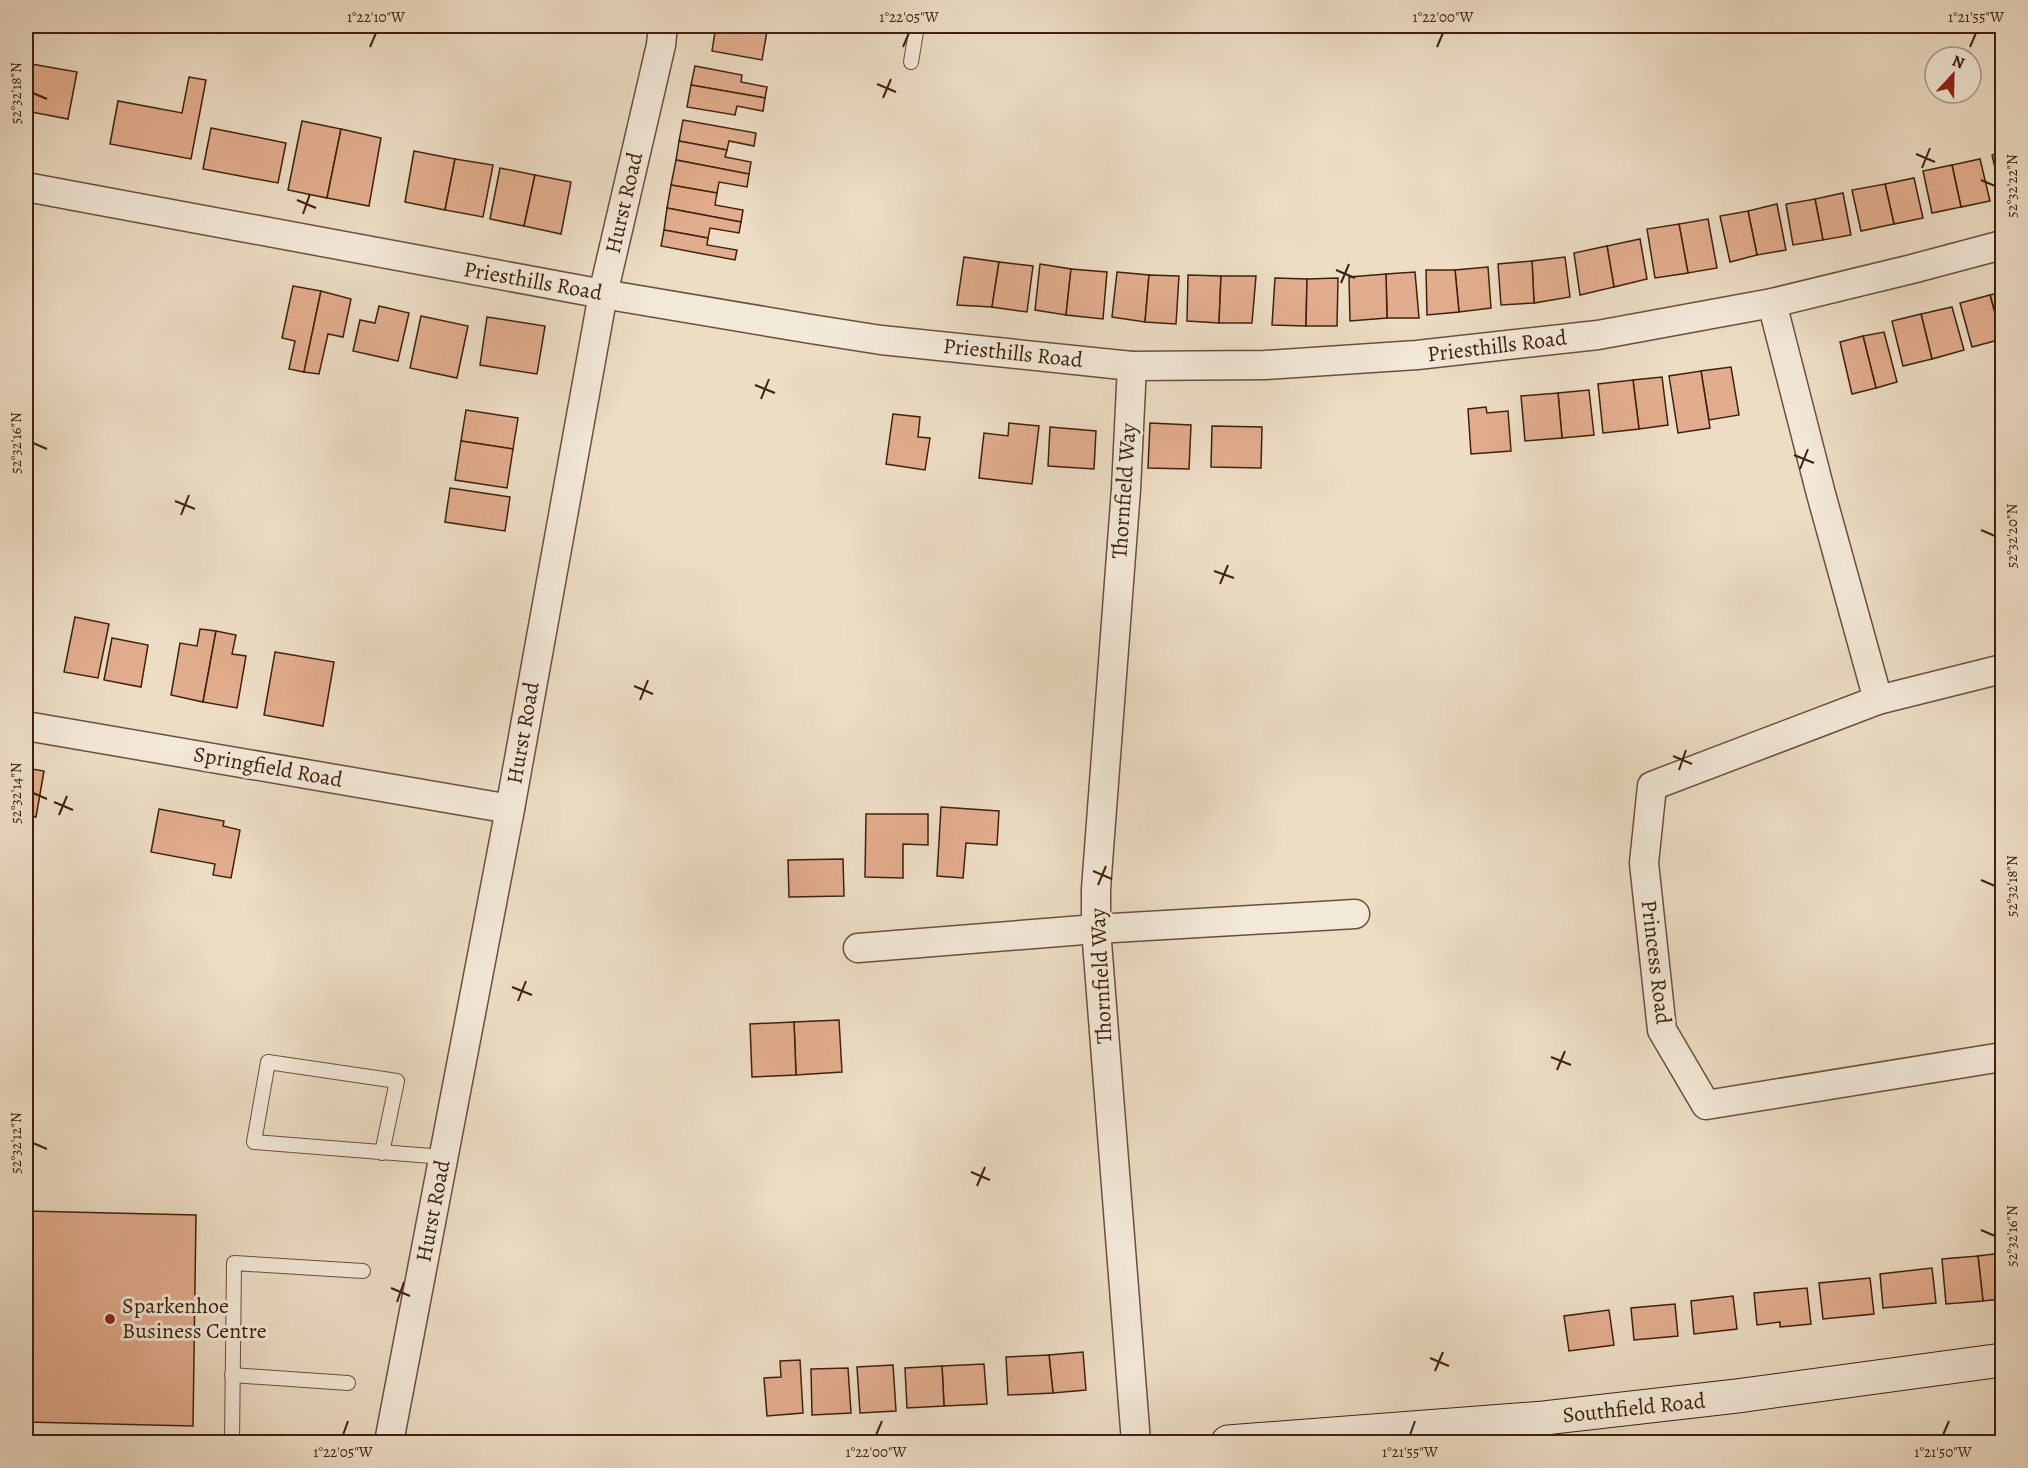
<svg xmlns="http://www.w3.org/2000/svg" width="2028" height="1468" font-family="Alegreya,serif">
<style>
.building{fill:#e2ad8e;stroke:#3e210c;stroke-width:1.5}
.lines{fill:none;stroke-linecap:round;stroke-linejoin:round}
.service-casing{stroke:#6a503a;stroke-width:16}
.minor-casing{stroke:#6a503a;stroke-width:31}
.secondary-casing{stroke:#3e210c;stroke-width:35}
.service{stroke:#f3e9d9;stroke-width:14}
.minor{stroke:#f3e9d9;stroke-width:28}
.secondary{stroke:#f3e9d9;stroke-width:33}
.ticks{fill:none;stroke:#3e210c;stroke-width:2}
.poi-dot{fill:#8f2418;stroke:#f3e9d9;stroke-width:2}
.labels{text-anchor:middle;dominant-baseline:central;stroke-width:6;stroke-linejoin:round;paint-order:stroke}
.street-label{font-size:22px;fill:#3e210c;stroke:#f3e9d9}
.poi-label{font-size:22px;fill:#3e210c;stroke:#f3e9d9;text-anchor:start}
.neatline{fill:none;stroke:#3e210c;stroke-width:2}
.ticks-label{font-size:15px;text-anchor:middle;fill:#3e210c}
</style>
<rect width="100%" height="100%" fill="#edddc5"/>
<filter id="stains"><feTurbulence type="fractalNoise" baseFrequency=".00333" numOctaves="4"/><feColorMatrix values="0 0 0 0 .2 0 0 0 0 .09 0 0 0 0 .02 0 0 0 .5 -.17"/></filter>
<radialGradient id="worn" r=".72"><stop offset=".6" stop-color="#630" stop-opacity="0"/><stop offset="1" stop-color="#630" stop-opacity=".3"/></radialGradient>
<g class="building">
<path d="M716 26H736L767 31 762 60 712 51Z"/>
<path d="M26 63 77 72 68 119 26 111Z"/>
<path d="M695 66 742 75 741 82 767 87 765 98 691 85Z"/>
<path d="M189 77 206 80 191 159 110 144 118 101 182 113Z"/>
<path d="M691 85 765 98 763 111 737 106 735 115 687 107Z"/>
<path d="M683 120 756 133 754 146 729 141 727 150 679 141Z"/>
<path d="M302 121 341 129 327 198 288 190Z"/>
<path d="M211 128 286 143 278 183 203 169Z"/>
<path d="M341 129 381 138 369 206 327 198Z"/>
<path d="M679 141 727 150 725 157 751 162 749 174 676 160Z"/>
<path d="M414 151 455 159 445 210 405 202Z"/>
<path d="M2002 152V192L2001 193 1992 155Z"/>
<path d="M455 159 493 165 483 217 445 210Z"/>
<path d="M1980 159 1990 201 1961 207 1952 165Z"/>
<path d="M676 160 749 174 747 187 719 182 717 193 671 185Z"/>
<path d="M1952 165 1961 207 1932 213 1923 171Z"/>
<path d="M500 168 535 175 524 226 490 219Z"/>
<path d="M535 175 571 182 561 234 524 226Z"/>
<path d="M1914 178 1923 218 1894 224 1885 184Z"/>
<path d="M1885 184 1894 224 1861 231 1852 190Z"/>
<path d="M671 185 717 193 715 205 743 210 741 222 667 208Z"/>
<path d="M1843 193 1851 235 1823 240 1815 199Z"/>
<path d="M1815 199 1823 240 1793 245 1786 204Z"/>
<path d="M1777 204 1786 250 1757 255 1748 211Z"/>
<path d="M667 208 741 222 739 233 710 228 708 238 664 230Z"/>
<path d="M1748 211 1757 255 1730 262 1720 216Z"/>
<path d="M1708 219 1717 268 1688 273 1679 224Z"/>
<path d="M1679 224 1688 273 1655 278 1647 229Z"/>
<path d="M664 230 708 238 707 245 737 250 735 260 661 246Z"/>
<path d="M1640 239 1647 279 1614 287 1607 246Z"/>
<path d="M1607 246 1614 287 1580 295 1574 253Z"/>
<path d="M964 257 999 262 992 307 957 305Z"/>
<path d="M1565 257 1570 297 1534 303 1532 261Z"/>
<path d="M1532 261 1534 303 1501 305 1498 264Z"/>
<path d="M999 262 1033 266 1027 312 992 307Z"/>
<path d="M1040 264 1071 269 1066 315 1035 310Z"/>
<path d="M1488 267 1491 308 1459 312 1455 270Z"/>
<path d="M1071 269 1107 272 1103 319 1066 315Z"/>
<path d="M1426 270H1455L1459 312 1427 315Z"/>
<path d="M1117 272 1149 275 1145 322 1112 317Z"/>
<path d="M1415 272 1419 318H1387L1386 274Z"/>
<path d="M1386 274 1387 318 1350 321 1349 277Z"/>
<path d="M1149 275 1179 276 1176 324 1145 322Z"/>
<path d="M1188 275 1221 276 1219 323 1187 321Z"/>
<path d="M1221 276H1256L1252 323H1219Z"/>
<path d="M1275 278 1307 279 1306 326 1272 325Z"/>
<path d="M1338 278 1337 326H1306L1307 279Z"/>
<path d="M293 286 321 291 304 372 289 369 295 341 282 338Z"/>
<path d="M321 291 351 299 343 337 328 334 319 374 304 372Z"/>
<path d="M2002 292V339L1990 295Z"/>
<path d="M1990 295 2002 339 1972 347 1960 303Z"/>
<path d="M379 306 409 313 398 361 353 351 360 320 375 323Z"/>
<path d="M1952 307 1964 350 1932 359 1921 314Z"/>
<path d="M1921 314 1932 359 1903 366 1892 321Z"/>
<path d="M421 316 468 326 457 378 410 368Z"/>
<path d="M487 317 545 326 537 374 480 365Z"/>
<path d="M1884 332 1897 382 1876 388 1863 336Z"/>
<path d="M1863 336 1876 388 1852 394 1840 342Z"/>
<path d="M1731 367 1739 415 1709 420 1701 371Z"/>
<path d="M1701 371 1710 428 1678 433 1669 376Z"/>
<path d="M1662 377 1668 425 1639 429 1633 380Z"/>
<path d="M1633 380 1639 429 1603 433 1598 384Z"/>
<path d="M1589 390 1594 435 1562 438 1558 393Z"/>
<path d="M1558 393 1562 438 1525 441 1521 396Z"/>
<path d="M1486 407 1487 413 1508 411 1511 451 1471 454 1468 409Z"/>
<path d="M466 410 518 418 513 449 461 441Z"/>
<path d="M893 414 920 417 918 437 930 438 925 470 886 464Z"/>
<path d="M1009 423 1039 426 1032 484 979 478 984 433 1008 436Z"/>
<path d="M1150 423 1191 425 1189 469 1148 468Z"/>
<path d="M1212 426 1262 427 1261 468 1211 467Z"/>
<path d="M1050 427 1096 431 1094 469 1048 466Z"/>
<path d="M461 441 513 449 507 488 455 480Z"/>
<path d="M450 488 510 497 505 531 445 522Z"/>
<path d="M75 617 109 624 98 678 64 672Z"/>
<path d="M200 629 216 631 203 702 171 695 180 643 197 646Z"/>
<path d="M216 631 236 635 232 654 246 656 237 708 203 702Z"/>
<path d="M112 638 148 645 141 687 104 680Z"/>
<path d="M275 652 334 662 323 726 264 715Z"/>
<path d="M26 768 44 771 36 817 26 815Z"/>
<path d="M941 807 999 811 997 845 966 843 963 878 937 876Z"/>
<path d="M159 809 224 821 223 826 240 830 231 878 213 875 215 864 151 852Z"/>
<path d="M866 814H928V845L903 844V878L865 877Z"/>
<path d="M843 859 844 896 789 897 788 860Z"/>
<path d="M839 1020 842 1072 796 1075 794 1022Z"/>
<path d="M794 1022 796 1075 752 1077 750 1024Z"/>
<path d="M26 1211 196 1215 193 1426 26 1422Z"/>
<path d="M2002 1253V1299L1983 1301 1978 1256Z"/>
<path d="M1978 1256 1983 1301 1946 1304 1942 1259Z"/>
<path d="M1932 1268 1936 1303 1883 1308 1880 1274Z"/>
<path d="M1870 1278 1874 1314 1823 1319 1819 1283Z"/>
<path d="M1807 1288 1811 1324 1780 1327V1322L1757 1325 1754 1293Z"/>
<path d="M1733 1296 1737 1329 1694 1334 1691 1301Z"/>
<path d="M1675 1304 1678 1336 1634 1340 1631 1308Z"/>
<path d="M1609 1310 1614 1345 1569 1351 1564 1316Z"/>
<path d="M1083 1352 1086 1390 1053 1393 1049 1355Z"/>
<path d="M1049 1355 1053 1393 1008 1395 1006 1357Z"/>
<path d="M800 1360 803 1413 767 1416 764 1378 781 1377 780 1361Z"/>
<path d="M984 1364 987 1404 944 1406 942 1366Z"/>
<path d="M893 1365 896 1411 860 1413 857 1367Z"/>
<path d="M942 1366 944 1406 907 1408 905 1368Z"/>
<path d="M848 1368 851 1413 812 1415 811 1369Z"/>
</g>
<g class="lines">
<g class="service-casing">
<g id="service">
<path d="M911 62 917 26"/>
<path d="M382 1153 397 1081 268 1062 254 1142 444 1157"/>
<path d="M232 1375 348 1383"/>
<path d="M232 1442 234 1263 363 1271"/>
</g>
</g>
<g class="minor-casing">
<g id="minor">
<path d="M26 187 603 294 811 329 881 340 1132 366 1265 365 1417 355 1598 335 1772 303 1912 269 2002 245"/>
<path d="M1772 303 1821 494 1878 700"/>
<path d="M1132 366 1126 489 1096 889V929L1136 1442"/>
<path d="M2002 669 1878 700 1652 786 1644 863 1662 1030 1706 1105 2002 1057"/>
<path d="M26 726 510 809"/>
<path d="M858 948 1096 929 1355 914"/>
<path d="M389 1442 510 809 603 294 661 45 663 26"/>
</g>
</g>
<g class="secondary-casing">
<path id="secondary" d="M1228 1442 1544 1418 1737 1396 2002 1360"/>
</g>
<use href="#service" class="service"/>
<use href="#minor" class="minor"/>
<use href="#secondary" class="secondary"/>
</g>
<path class="ticks" d="M370 47 376 33M903 47 909 33M1437 47 1443 33M1970 47 1976 33M877 84 896 92M33 93 47 99M883 98 891 79M1916 154 1935 162M1922 168 1930 148M1981 180 1995 186M297 200 316 208M303 214 310 194M1336 270 1355 278M1341 283 1349 264M755 385 775 393M761 399 769 379M33 443 47 449M1794 455 1814 463M1800 469 1808 449M175 501 195 509M181 515 189 495M1981 530 1995 536M1214 571 1234 578M1220 584 1228 565M634 686 653 694M640 700 648 680M1673 756 1692 764M1679 770 1686 750M33 793 47 799M54 802 73 810M59 815 67 796M1093 871 1112 879M1981 880 1995 886M1098 885 1106 866M512 987 532 995M518 1001 526 981M1551 1057 1571 1065M1557 1070 1565 1051M33 1143 47 1149M971 1172 990 1180M977 1186 985 1167M1981 1230 1995 1236M391 1288 410 1296M397 1302 404 1282M1430 1358 1449 1366M1435 1371 1443 1352M343 1435 348 1421M876 1435 882 1421M1410 1435 1415 1421M1943 1435 1949 1421"/>
<circle class="poi-dot" cx="110" cy="1319" r="6"/>
<g class="labels">
<g class="street-label">
<text transform="translate(624 203) rotate(-77)">Hurst Road</text>
<text transform="translate(533 281) rotate(10)">Priesthills Road</text>
<text transform="translate(1497 346) rotate(-7)">Priesthills Road</text>
<text transform="translate(1013 353) rotate(6)">Priesthills Road</text>
<text transform="translate(1124 491) rotate(-86)">Thornfield Way</text>
<text transform="translate(523 733) rotate(-80)">Hurst Road</text>
<text transform="translate(268 767) rotate(10)">Springfield Road</text>
<text transform="translate(1656 962) rotate(83)">Princess Road</text>
<text transform="translate(1101 976) rotate(-93)">Thornfield Way</text>
<text transform="translate(433 1211) rotate(-79)">Hurst Road</text>
<text transform="translate(1634 1408) rotate(-6)">Southfield Road</text>
</g>
<g class="poi-label">
<text x="122" y="1306">Sparkenhoe<tspan x="122" dy="25">Business Centre</tspan></text>
</g>
</g>
<rect width="2028" height="1468" fill="none" stroke="#edddc5" stroke-width="66"/>
<g transform="translate(1953 75) rotate(22)"><circle r="28" fill="#f3e9d9" stroke="#ab9987" stroke-width="1.5"/>
<path d="M0-4.5L10 22L0 15L-10 22Z" fill="#8f2418"/>
<text y="-9" font-size="16" font-weight="bold" text-anchor="middle" fill="#3e210c">N</text>
</g>
<rect x="33" y="33" width="1962" height="1402" class="neatline"/>
<g class="ticks-label">
<text x="376" y="22">1°22'10"W</text>
<text x="909" y="22">1°22'05"W</text>
<text x="1443" y="22">1°22'00"W</text>
<text x="1976" y="22">1°21'55"W</text>
<text transform="translate(16 93) rotate(-90)" y="5">52°32'18"N</text>
<text transform="translate(2012 186) rotate(-90)" y="5">52°32'22"N</text>
<text transform="translate(16 443) rotate(-90)" y="5">52°32'16"N</text>
<text transform="translate(2012 536) rotate(-90)" y="5">52°32'20"N</text>
<text transform="translate(16 793) rotate(-90)" y="5">52°32'14"N</text>
<text transform="translate(2012 886) rotate(-90)" y="5">52°32'18"N</text>
<text transform="translate(16 1143) rotate(-90)" y="5">52°32'12"N</text>
<text transform="translate(2012 1236) rotate(-90)" y="5">52°32'16"N</text>
<text x="343" y="1457">1°22'05"W</text>
<text x="876" y="1457">1°22'00"W</text>
<text x="1410" y="1457">1°21'55"W</text>
<text x="1943" y="1457">1°21'50"W</text>
</g>
<rect width="100%" height="100%" filter="url(#stains)"/>
<rect width="100%" height="100%" fill="url(#worn)"/>
</svg>
